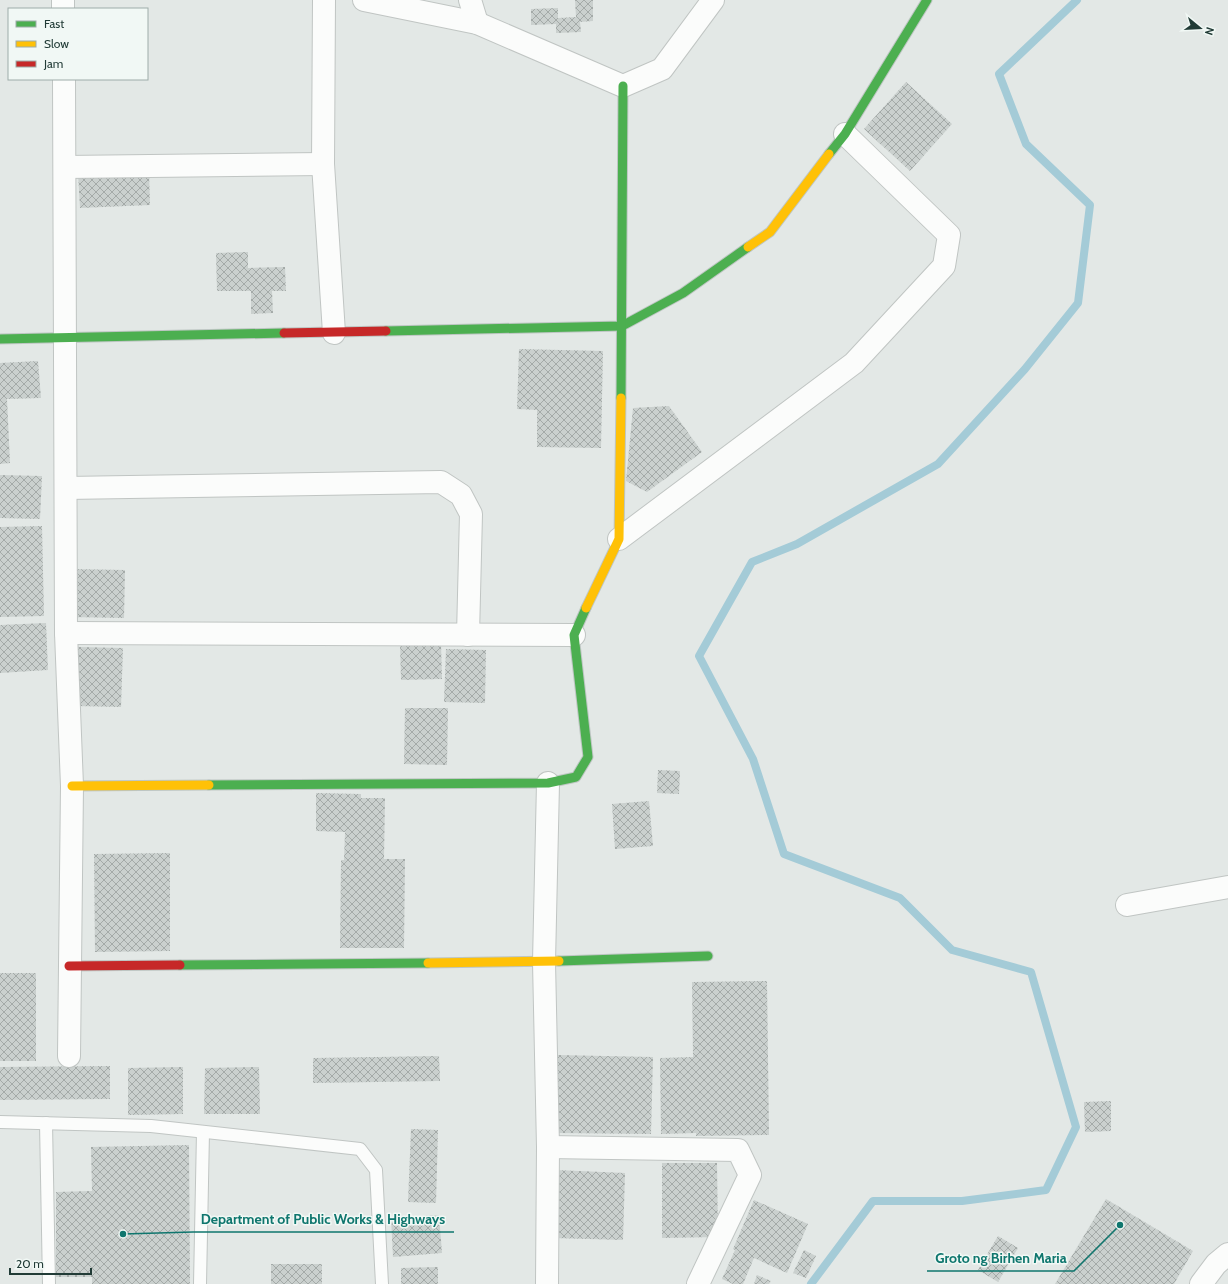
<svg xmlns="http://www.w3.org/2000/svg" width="1228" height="1284" font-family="Cabin,sans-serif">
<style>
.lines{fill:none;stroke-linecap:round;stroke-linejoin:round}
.stream{stroke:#a4cbd7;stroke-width:8}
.building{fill:url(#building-cross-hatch)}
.lane-casing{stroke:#c0c5c3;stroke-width:14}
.street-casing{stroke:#c0c5c3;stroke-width:24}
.fast-casing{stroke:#bec6c3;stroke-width:11}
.slow-casing{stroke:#bec6c3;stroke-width:11}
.jam-casing{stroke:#bec6c3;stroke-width:11}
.lane{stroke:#fbfcfb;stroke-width:12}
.street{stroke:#fbfcfb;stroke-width:22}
.fast{stroke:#4caf50;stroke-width:9}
.slow{stroke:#ffc107;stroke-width:9}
.jam{stroke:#c62828;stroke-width:9}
.leader{fill:none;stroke:#0f766e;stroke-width:1.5}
.callout-dot{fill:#0f766e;stroke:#f1f8f5;stroke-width:1.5}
.callout-label{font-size:14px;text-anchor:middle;font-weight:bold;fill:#0f766e;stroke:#f1f8f5;stroke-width:3;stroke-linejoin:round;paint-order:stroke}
</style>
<defs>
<pattern id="building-cross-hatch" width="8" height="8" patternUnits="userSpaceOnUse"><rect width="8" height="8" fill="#cad0ce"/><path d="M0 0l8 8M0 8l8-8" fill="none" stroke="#a4aaa8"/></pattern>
</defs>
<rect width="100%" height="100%" fill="#e3e8e6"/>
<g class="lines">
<path class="stream" d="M811 1284 873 1201H962L1046 1190 1076 1127 1031 972 952 950 900 898 784 854 753 759 699 656 752 562 797 544 938 464 1025 369 1078 303 1090 205 1026 144 999 74 1077 0"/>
</g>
<g class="building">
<path d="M575 0H593V21L580 22 581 32 556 33V24L531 25V9L558 8V18L576 17Z"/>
<path d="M906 82 952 124 910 171 864 129Z"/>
<path d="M149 170 150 205 80 208 78 173Z"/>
<path d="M248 252V268L285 267 286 291H272L273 313 251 314V291H217L216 253Z"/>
<path d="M519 349 603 351 601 448 537 447V410L517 409Z"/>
<path d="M38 361 41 398 7 399 10 463 0 464V363Z"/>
<path d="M669 406 702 452 647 492 626 481 633 408Z"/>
<path d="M0 475 42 476 40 519 0 518Z"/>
<path d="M42 526 44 616 0 617V527Z"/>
<path d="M71 569 125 570 124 618 70 617Z"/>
<path d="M46 623 48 670 0 673V625Z"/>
<path d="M441 643 442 679 401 680 400 644Z"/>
<path d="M78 647 123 648 121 707 76 706Z"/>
<path d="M446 649 486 650 485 703 444 702Z"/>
<path d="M405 708H448L447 765 404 764Z"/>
<path d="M658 770 680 771 679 794 657 793Z"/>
<path d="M316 793 361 794V798H385L384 859H405L404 948H340L341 860H344L345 832 316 831Z"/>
<path d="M649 801 653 846 615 849 612 804Z"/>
<path d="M170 853V951L95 952 94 854Z"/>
<rect x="0" y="973" width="36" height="88"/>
<path d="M767 981 769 1135 696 1136V1133L661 1134 660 1058 693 1057 692 982Z"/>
<path d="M557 1055 653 1057 651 1134 556 1133Z"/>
<path d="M439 1056 440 1081 313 1083V1058Z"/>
<path d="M110 1066V1099L0 1100V1067Z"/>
<path d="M183 1067V1114L128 1115V1068Z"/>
<path d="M259 1067 260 1114H204L205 1068Z"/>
<path d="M1111 1101V1131L1085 1132 1084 1102Z"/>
<path d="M411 1129 438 1130 436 1203 408 1202Z"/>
<path d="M189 1145 190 1284H92V1277H56V1192L92 1191 91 1147Z"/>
<path d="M662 1163H717L718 1237 662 1238Z"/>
<path d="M556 1170 625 1173 623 1240 553 1238Z"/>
<path d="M1106 1199 1193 1251 1174 1284H1055Z"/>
<path d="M754 1200 808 1224 787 1273 754 1258 743 1284H733L722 1279 735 1250 733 1249Z"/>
<path d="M439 1215 442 1253 393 1257 391 1218Z"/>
<path d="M998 1236 1018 1248 998 1282 978 1270Z"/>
<path d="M804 1250 816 1256 806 1278 793 1273Z"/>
<rect x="271" y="1264" width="51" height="20"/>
<path d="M438 1267V1284H401V1268Z"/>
<path d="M757 1275 771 1281 769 1284H754Z"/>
</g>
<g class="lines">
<g class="lane-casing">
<g id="lane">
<path d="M0 1122 151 1126 360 1149 376 1170 382 1284"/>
<path d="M46 1123 49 1284"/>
<path d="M200 1284 203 1132"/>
</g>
</g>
<g class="street-casing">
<g id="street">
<path d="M63 0V9"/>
<path d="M324 0 323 164 334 333"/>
<path d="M364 0 477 23 623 86 662 69 713 0"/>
<path d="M470 0 477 23"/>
<path d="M64 79 66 633 72 786 69 1056"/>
<path d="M65 167 323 164"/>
<path d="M66 488 441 482 461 495 471 514 468 635"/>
<path d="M619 539 854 363 944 266 949 235 845 134"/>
<path d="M66 633 574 635"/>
<path d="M1127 905 1228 887"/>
<path d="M548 1147 738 1150 750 1175 698 1284"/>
<path d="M547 1284 548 1147 544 962 548 783"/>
<path d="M1201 1284 1216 1264 1228 1254"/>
</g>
</g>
<g class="fast-casing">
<g id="fast">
<path d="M829 154 845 134 927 0"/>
<path d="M386 331 622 326 683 293 748 247"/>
<path d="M0 339 284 333"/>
<path d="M621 398 623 86"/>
<path d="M209 785 548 783 576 777 588 757 574 635 586 608"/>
<path d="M559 961 708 956"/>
<path d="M180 965 428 963"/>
</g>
</g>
<g class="slow-casing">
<g id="slow">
<path d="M748 247 770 232 829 154"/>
<path d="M586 608 619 539 621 398"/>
<path d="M72 786 209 785"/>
<path d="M428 963 559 961"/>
</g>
</g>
<g class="jam-casing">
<g id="jam">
<path d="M284 333 386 331"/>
<path d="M69 966 180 965"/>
</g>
</g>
<use href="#lane" class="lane"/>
<use href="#street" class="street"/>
<use href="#fast" class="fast"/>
<use href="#slow" class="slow"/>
<use href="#jam" class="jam"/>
</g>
<path class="leader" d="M123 1234L193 1232H454M1120 1225L1074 1271H927"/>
<g class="callout-dot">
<circle cx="123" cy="1234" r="4"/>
<circle cx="1120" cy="1225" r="4"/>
</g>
<g class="callout-label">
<text x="323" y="1224">Department of Public Works &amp; Highways</text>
<text x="1001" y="1263">Groto ng Birhen Maria</text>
</g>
<rect x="8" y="8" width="140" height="72" fill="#f1f8f5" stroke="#9eaca9"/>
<rect x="16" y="21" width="20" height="6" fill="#4caf50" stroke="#9eaca9"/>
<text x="44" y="28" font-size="12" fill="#213b36">Fast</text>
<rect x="16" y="41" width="20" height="6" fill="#ffc107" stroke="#9eaca9"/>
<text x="44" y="48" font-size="12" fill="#213b36">Slow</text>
<rect x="16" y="61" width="20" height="6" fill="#c62828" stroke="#9eaca9"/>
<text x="44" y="68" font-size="12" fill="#213b36">Jam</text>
<g transform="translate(1200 28) rotate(108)" stroke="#f1f8f5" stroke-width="3" paint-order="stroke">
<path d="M0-3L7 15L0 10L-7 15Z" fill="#213b36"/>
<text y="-6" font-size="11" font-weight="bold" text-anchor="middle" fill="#213b36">N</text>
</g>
<path d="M10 1268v6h81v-6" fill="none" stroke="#213b36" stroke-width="2"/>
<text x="16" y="1268" font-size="12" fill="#213b36" stroke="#f1f8f5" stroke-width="3" paint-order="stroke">20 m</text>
</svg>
